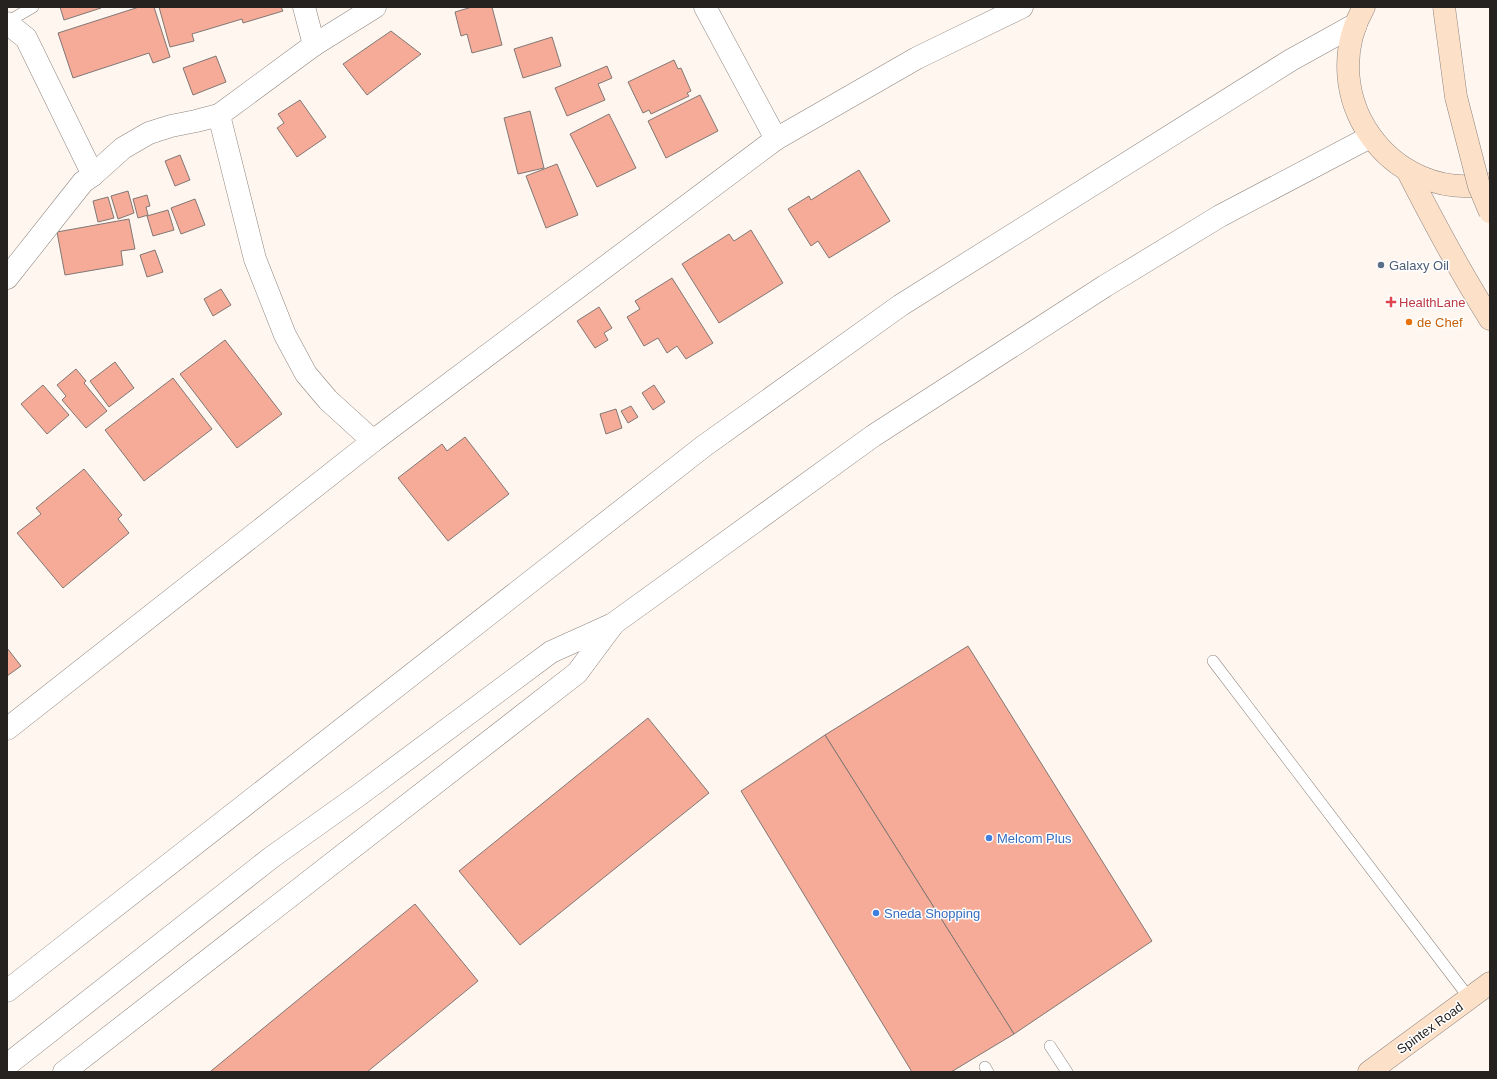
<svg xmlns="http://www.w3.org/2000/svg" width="1497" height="1079" font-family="Arial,sans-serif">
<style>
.building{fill:#f5ab97;stroke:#817774}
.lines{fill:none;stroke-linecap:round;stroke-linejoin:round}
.lane-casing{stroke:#8d847f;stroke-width:12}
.street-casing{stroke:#8d847f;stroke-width:23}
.secondary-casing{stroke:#8d847f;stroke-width:23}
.lane{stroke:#fff;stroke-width:11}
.street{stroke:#fff;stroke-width:22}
.secondary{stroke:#fde0c8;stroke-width:22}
.secondary-bridge-casing{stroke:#8d847f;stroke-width:23;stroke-linecap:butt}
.secondary-bridge{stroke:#fde0c8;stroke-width:22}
.service-dot{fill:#5c6f8a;stroke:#fff;stroke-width:1.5}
.health-dot{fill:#e0444e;stroke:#fff;stroke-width:1.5}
.food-dot{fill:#e8710a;stroke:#fff;stroke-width:1.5}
.shop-dot{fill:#3f7fe0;stroke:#fff;stroke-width:1.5}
.labels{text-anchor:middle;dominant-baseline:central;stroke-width:3;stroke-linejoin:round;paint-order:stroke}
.service-label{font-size:13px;fill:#4e5e75;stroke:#fff;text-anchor:start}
.health-label{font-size:13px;fill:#be3a42;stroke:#fff;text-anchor:start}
.food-label{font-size:13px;fill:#c56008;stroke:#fff;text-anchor:start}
.shop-label{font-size:13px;fill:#366cbe;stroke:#fff;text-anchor:start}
.street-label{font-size:13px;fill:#262220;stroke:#fff}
</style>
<rect width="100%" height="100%" fill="#fff6f0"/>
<g class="building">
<path d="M60 7H101V8L64 20Z"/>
<path d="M139 7H154L170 57 153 63 149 53 73 78 58 33Z"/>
<path d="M159 7H281L283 11 243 23 242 19 192 34 194 41 170 47Z"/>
<path d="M472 7H492L502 45 472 53 467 34 461 36 455 12Z"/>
<path d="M391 31 421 54 367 95 343 64Z"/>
<path d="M552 37 561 66 523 78 514 49Z"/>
<path d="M216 56 226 82 193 95 183 68Z"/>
<path d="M674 60 678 69 681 68 691 91 687 93 689 96 651 114 649 110 643 113 628 82Z"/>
<path d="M607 66 612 78 598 84 605 100 567 116 555 88Z"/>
<path d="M700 95 718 131 666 158 648 121Z"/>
<path d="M300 100 326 137 297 157 277 128 284 123 278 114Z"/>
<path d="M530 111 544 168 518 174 504 118Z"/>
<path d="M609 114 636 168 597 187 570 134Z"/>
<path d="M180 155 190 180 175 186 165 161Z"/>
<path d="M557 164 578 215 546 228 526 176Z"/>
<path d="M859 170 890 221 829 258 818 241 811 246 788 209 809 196 811 200Z"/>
<path d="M128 191 134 213 118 219 111 196Z"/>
<path d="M147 195 150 206 146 207 148 215 138 218 133 199Z"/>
<path d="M108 197 114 218 98 222 93 201Z"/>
<path d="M195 199 205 225 181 234 171 208Z"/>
<path d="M168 210 174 230 153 236 147 216Z"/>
<path d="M129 219 135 249 121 251 123 265 65 275 57 232Z"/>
<path d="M751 230 783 283 719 323 682 264 729 234 734 241Z"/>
<path d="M155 250 163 272 147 277 140 255Z"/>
<path d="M672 278 713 343 686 359 677 346 667 353 658 338 644 346 627 317 640 309 635 301Z"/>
<path d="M221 289 231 305 213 316 204 299Z"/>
<path d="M599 307 612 328 604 333 608 340 595 348 577 321Z"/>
<path d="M225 340 282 414 237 448 180 374Z"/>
<path d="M115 362 134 388 109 407 90 381Z"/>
<path d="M76 369 86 381 84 383 107 411 86 428 62 400 66 396 57 385Z"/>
<path d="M173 378 212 429 144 481 105 430Z"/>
<path d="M43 385 69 415 47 434 21 404Z"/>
<path d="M654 385 665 402 653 410 642 393Z"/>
<path d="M631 406 638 417 628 423 621 411Z"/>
<path d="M616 409 622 428 606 434 600 414Z"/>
<path d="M465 437 509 494 448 541 398 478 442 444 447 451Z"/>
<path d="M84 469 122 515 118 519 129 533 63 588 17 533 41 514 36 508Z"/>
<path d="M968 646 1152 941 1014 1034 825 735Z"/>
<path d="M7 648 21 666 7 676Z"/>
<path d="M648 718 709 793 520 945 459 871Z"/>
<path d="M825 735 1014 1034 951 1072H912L741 791Z"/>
<path d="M415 904 478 981 367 1072H212L211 1071Z"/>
</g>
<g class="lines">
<g class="lane-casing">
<g id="lane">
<path d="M7 22 33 7"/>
<path d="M1213 661 1470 999"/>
<path d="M1050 1046 1067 1072"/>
<path d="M985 1067 988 1072"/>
</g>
</g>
<g class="street-casing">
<g id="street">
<path d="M304 7 314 45"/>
<path d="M705 7 776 139"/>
<path d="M7 23 26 38 93 175"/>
<path d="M219 115 255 259 285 335 306 374 328 400 373 441"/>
<path d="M7 278 83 182 93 175 123 148 149 133 171 126 196 121 219 115 314 45 375 7"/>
<path d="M7 729 373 441 776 139 917 58 1022 7"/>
<path d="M7 991 704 446 901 305 1291 60 1356 24"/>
<path d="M7 1065 272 857 359 795 551 652 613 624 873 436 1105 286 1220 216 1370 137"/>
<path d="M64 1072 577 673 612 626"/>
</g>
</g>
<g class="secondary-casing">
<g id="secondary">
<path d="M1364 7C1314 95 1389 203 1490 184"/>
<path d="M1407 170C1433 221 1459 270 1490 319"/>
<path d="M1369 1072 1490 983"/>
</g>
</g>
<use href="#lane" class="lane"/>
<use href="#street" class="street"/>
<use href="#secondary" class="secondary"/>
<g class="secondary-bridge-casing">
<path id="secondary-bridge" d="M1444 7 1456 97 1479 186 1490 212"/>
</g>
<use href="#secondary-bridge" class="secondary-bridge"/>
</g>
<circle class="service-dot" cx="1381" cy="265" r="4"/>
<path class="health-dot" d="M1389 296h4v4h4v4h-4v4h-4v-4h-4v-4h4z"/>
<circle class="food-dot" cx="1409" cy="322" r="4"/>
<g class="shop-dot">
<circle cx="989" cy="838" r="4"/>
<circle cx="876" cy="913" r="4"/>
</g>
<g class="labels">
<g class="service-label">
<text x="1389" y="265">Galaxy Oil</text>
</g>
<g class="health-label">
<text x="1399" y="302">HealthLane</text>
</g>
<g class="food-label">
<text x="1417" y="322">de Chef</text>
</g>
<g class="shop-label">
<text x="997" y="838">Melcom Plus</text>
<text x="884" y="913">Sneda Shopping</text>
</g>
<g class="street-label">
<text transform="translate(1430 1028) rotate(-36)">Spintex Road</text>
</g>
</g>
<rect width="1497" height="1079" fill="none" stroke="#262220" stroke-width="16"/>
</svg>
